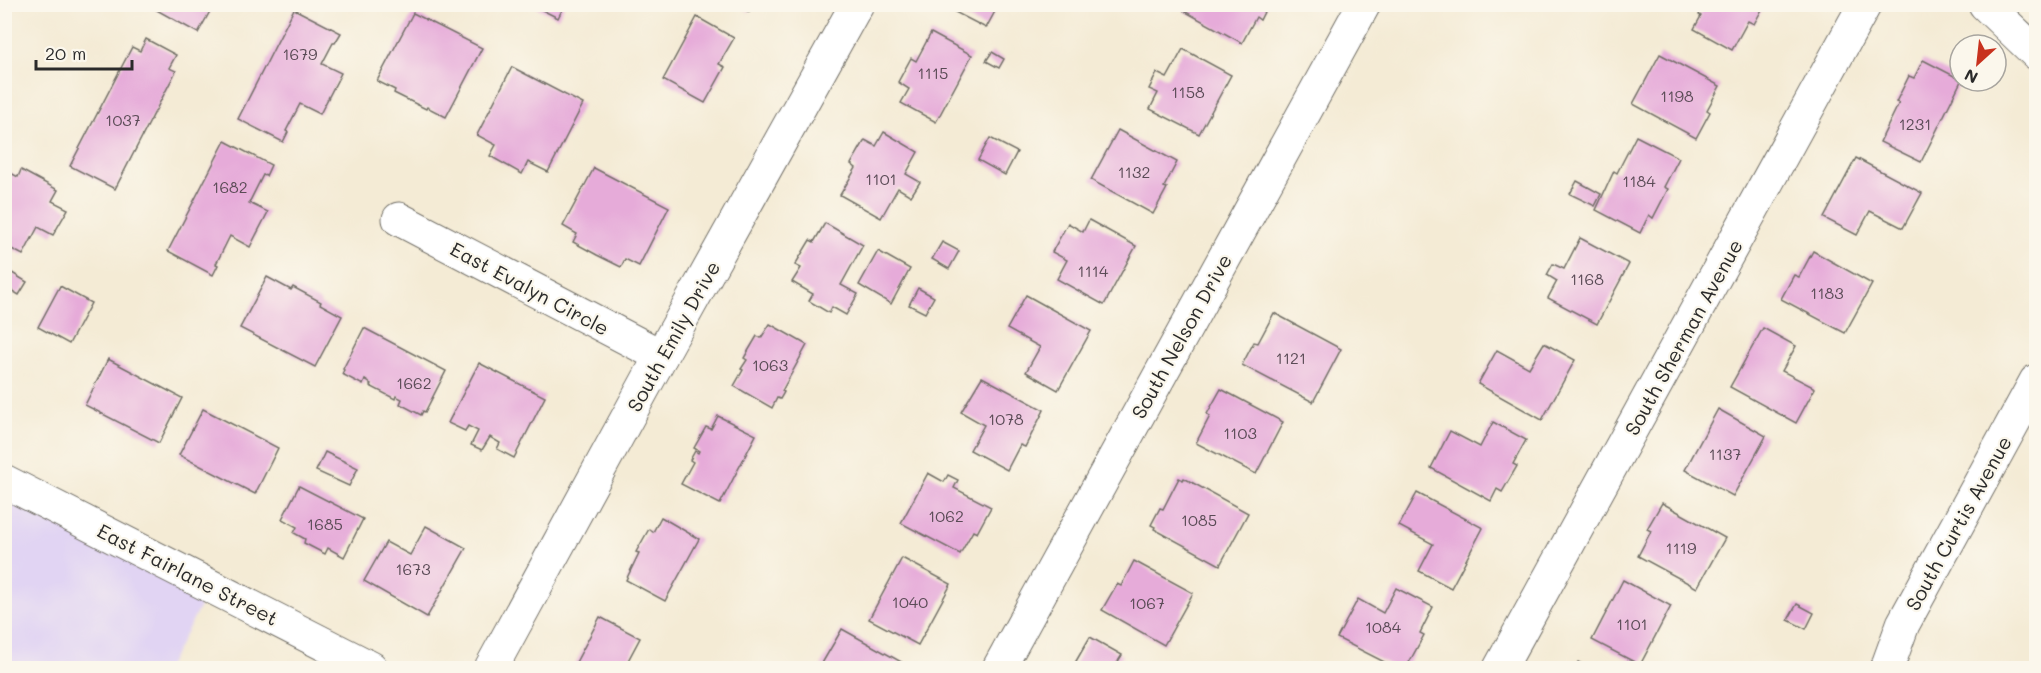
<svg xmlns="http://www.w3.org/2000/svg" width="2041" height="673" font-family="Mali,sans-serif">
<style>
.built{fill:#e1d4f3}
.building{fill:#e6abd9}
.lines{fill:none;stroke-linecap:round;stroke-linejoin:round}
.minor-casing{stroke:#716e66;stroke-width:35}
.minor{stroke:#fff;stroke-width:33}
.labels{text-anchor:middle;dominant-baseline:central;stroke-width:4.5;stroke-linejoin:round;paint-order:stroke}
.number-label{font-size:16px;fill:#5a4b56}
.street-label{font-size:20px;fill:#2b2b2b;stroke:#fbf7ec}
</style>
<rect width="100%" height="100%" fill="#fbf7ec"/>
<filter id="ink" filterUnits="userSpaceOnUse"><feTurbulence type="fractalNoise" baseFrequency=".0167" numOctaves="2"/><feDisplacementMap in="SourceGraphic" scale="12" xChannelSelector="R" yChannelSelector="G"/><feConvolveMatrix kernelMatrix="1 2 1 2 8 2 1 2 1" color-interpolation-filters="sRGB"/></filter>
<filter id="wash" filterUnits="userSpaceOnUse"><feTurbulence type="fractalNoise" baseFrequency=".008" numOctaves="4" result="noise"/><feDisplacementMap in="SourceGraphic" scale="24" xChannelSelector="R" yChannelSelector="G"/><feGaussianBlur stdDeviation="1.35" result="paint"/><feColorMatrix in="noise" values="0 0 0 0 0 0 0 0 0 0 0 0 0 0 0 0 0 1.4 0 .05"/><feComposite in="paint" operator="in"/></filter>
<g filter="url(#wash)">
<rect width="100%" height="100%" fill="#f4ebd5"/>
<path class="built" d="M4 481 211 586 167 668H5Z"/>
<g id="blocks">
<g class="building">
<path d="M155 4H214L198 33 153 8Z"/>
<path d="M530 4H565L558 18Z"/>
<path d="M735 4H753L749 12Z"/>
<path d="M951 4H999L986 28 949 9Z"/>
<path d="M1187 4H1268L1260 20 1256 17 1242 43 1184 11Z"/>
<path d="M1704 4H1765L1754 24 1748 21 1732 50 1694 29 1701 16 1699 15Z"/>
<path d="M294 9 341 33 335 43H333L322 64 341 73 320 114 300 104 286 131 288 132 283 142 238 119Z"/>
<path d="M413 13 482 48 446 117 427 107 426 109 394 93 395 90 377 81Z"/>
<path d="M697 17 734 38 719 64 725 67 705 103 663 80Z"/>
<path d="M931 33 972 55 936 122 901 103 909 89 898 82 911 58 916 61Z"/>
<path d="M146 39 176 55 169 68 176 71 115 189 70 166 132 47 140 51Z"/>
<path d="M1183 49 1231 75 1199 134 1150 109 1158 93 1149 89 1157 73 1167 78Z"/>
<path d="M992 52 1004 59 999 68 986 61Z"/>
<path d="M1660 54 1720 86 1707 110 1710 112 1696 138 1633 104Z"/>
<path d="M1923 60 1960 79 1961 81 1921 162 1880 142 1899 103 1896 102 1909 76 1914 78Z"/>
<path d="M512 67 583 104 548 172 528 162 522 174 490 156 496 145 477 135Z"/>
<path d="M1118 130 1177 162 1164 187 1167 188 1153 214 1091 180Z"/>
<path d="M884 132 918 152 906 174 920 182 911 196 898 188 881 218 840 195 856 168 851 164 865 140 876 146Z"/>
<path d="M1636 136 1679 158 1664 187 1668 189 1653 218 1649 215 1640 233 1596 210 1614 171 1617 173Z"/>
<path d="M990 138 1017 152 1005 175 978 160Z"/>
<path d="M225 141 271 165 266 176 263 175 249 203 268 212 250 247 230 236 216 264 218 265 213 275 168 251Z"/>
<path d="M1856 158 1922 193 1903 228 1870 211 1857 235 1824 218Z"/>
<path d="M594 168 669 207 639 266 625 259 621 267 597 255 573 242 577 234 563 226Z"/>
<path d="M21 170 58 190 52 201 68 209 53 235 38 227 23 255 4 245V175L7 171 18 177Z"/>
<path d="M1577 181 1601 194 1595 206 1570 194Z"/>
<path d="M1089 220 1136 246 1104 305 1057 279 1067 260 1052 252 1068 223 1083 232Z"/>
<path d="M825 223 863 245 841 285 858 294 846 315 832 307 829 313 809 301 813 294 792 282 801 268 795 265 810 240 814 242Z"/>
<path d="M1580 238 1629 264 1597 324 1548 298 1557 281 1547 275 1553 264 1564 269Z"/>
<path d="M942 242 959 251 949 269 932 259Z"/>
<path d="M878 251 910 269 891 304 859 285Z"/>
<path d="M1813 251 1872 284 1845 333 1781 299 1794 275 1799 277Z"/>
<path d="M4 268 27 282 19 295 4 286Z"/>
<path d="M267 277 291 290 293 287 321 302 320 304 342 316 315 367 240 328Z"/>
<path d="M60 286 91 303 69 344 38 327Z"/>
<path d="M918 288 934 297 925 313 909 305Z"/>
<path d="M1026 295 1091 331 1058 390 1026 372 1040 347 1007 329Z"/>
<path d="M1274 313 1341 349 1313 402 1242 365 1254 342 1258 343Z"/>
<path d="M770 324 807 345 782 391 784 392 780 399 777 398 772 408 734 386 743 370 741 369 747 360 744 358 757 336 761 338Z"/>
<path d="M364 328 446 371 425 412 423 411 421 415 400 404 402 399 396 396 395 399 370 386 371 384 365 380 363 385 342 374 344 370 343 369Z"/>
<path d="M1763 328 1796 346 1782 371 1815 388 1796 423 1730 387Z"/>
<path d="M1544 343 1575 360 1542 420 1478 384 1497 350 1529 368Z"/>
<path d="M108 359 182 398 159 443 85 405Z"/>
<path d="M479 363 545 397 514 458 497 449 500 443 490 437 482 450 471 445 478 431 468 426 465 431 448 423Z"/>
<path d="M982 377 1044 410 1025 447 1020 445 1007 470 970 450 984 425 961 412Z"/>
<path d="M1221 389 1283 422 1256 474 1196 443 1210 416 1207 414Z"/>
<path d="M203 409 278 448 255 494 179 455Z"/>
<path d="M1718 409 1766 436 1733 496 1685 470Z"/>
<path d="M718 416 756 435 720 504 681 484 693 462 690 460 695 451 698 453 699 451 694 448 706 427 711 429Z"/>
<path d="M1493 422 1526 440 1513 464 1517 466 1502 492 1497 489 1491 501 1431 468 1450 431 1480 447Z"/>
<path d="M325 452 358 468 349 486 316 471Z"/>
<path d="M928 473 944 482 948 475 958 480 954 488 991 507 977 533 973 531 960 554 901 523Z"/>
<path d="M1179 478 1183 480 1184 478 1248 513 1220 565 1154 529 1155 527 1151 525 1160 508 1163 509Z"/>
<path d="M299 486 363 519 344 557 328 548 325 554 304 543 305 539 294 533 297 527 282 519Z"/>
<path d="M1417 493 1483 528 1451 588 1419 571 1433 544 1399 526Z"/>
<path d="M1662 503 1725 538 1697 588 1638 556 1651 531 1647 529Z"/>
<path d="M661 517 699 539 665 601 626 580 639 553 636 552 649 529 653 532Z"/>
<path d="M426 526 466 548 427 617 364 581 386 542 410 555Z"/>
<path d="M902 558 951 584 918 645 869 619Z"/>
<path d="M1134 561 1193 593 1164 645 1102 610 1117 584 1121 586Z"/>
<path d="M1623 580 1671 606 1640 665 1592 640Z"/>
<path d="M1396 588 1433 607 1420 633 1424 635 1406 668H1396L1337 638 1358 599 1383 613Z"/>
<path d="M1797 604 1814 613 1806 629 1788 620Z"/>
<path d="M600 617 640 638 624 668H573Z"/>
<path d="M842 629 905 664 903 668H827L821 665Z"/>
<path d="M1090 637 1122 655 1114 668H1072Z"/>
<path d="M1578 662 1589 668H1575Z"/>
</g>
</g>
</g>
<g filter="url(#ink)">
<use href="#blocks" fill-opacity="0" stroke="#716e66" stroke-width="1.5"/>
<g class="lines">
<g class="minor-casing">
<g id="minor">
<path d="M1985 4 2036 53"/>
<path d="M399 219 661 356"/>
<path d="M4 481 371 668"/>
<path d="M491 668 661 356 857 4"/>
<path d="M999 668 1364 4"/>
<path d="M1500 668 1865 4"/>
<path d="M1887 668 1903 624 2036 381"/>
</g>
</g>
<use href="#minor" class="minor"/>
</g>
</g>
<g class="labels">
<g class="number-label">
<text x="300" y="53">1679</text>
<text x="933" y="72">1115</text>
<text x="1188" y="91">1158</text>
<text x="1677" y="95">1198</text>
<text x="123" y="119">1037</text>
<text x="1915" y="123">1231</text>
<text x="1134" y="171">1132</text>
<text x="881" y="178">1101</text>
<text x="1639" y="180">1184</text>
<text x="230" y="186">1682</text>
<text x="1093" y="270">1114</text>
<text x="1587" y="278">1168</text>
<text x="1827" y="292">1183</text>
<text x="1291" y="357">1121</text>
<text x="770" y="364">1063</text>
<text x="414" y="382">1662</text>
<text x="1006" y="418">1078</text>
<text x="1240" y="432">1103</text>
<text x="1725" y="453">1137</text>
<text x="946" y="515">1062</text>
<text x="1199" y="519">1085</text>
<text x="325" y="523">1685</text>
<text x="1681" y="547">1119</text>
<text x="413" y="568">1673</text>
<text x="910" y="601">1040</text>
<text x="1147" y="602">1067</text>
<text x="1632" y="623">1101</text>
<text x="1383" y="626">1084</text>
</g>
<g class="street-label">
<text transform="translate(530 288) rotate(28)">East Evalyn Circle</text>
<text transform="translate(673 336) rotate(-61)">South Emily Drive</text>
<text transform="translate(1181 336) rotate(-61)">South Nelson Drive</text>
<text transform="translate(1683 337) rotate(-61)">South Sherman Avenue</text>
<text transform="translate(1958 523) rotate(-61)">South Curtis Avenue</text>
<text transform="translate(188 574) rotate(27)">East Fairlane Street</text>
</g>
</g>
<rect width="2041" height="673" fill="none" stroke="#fbf7ec" stroke-width="24"/>
<g transform="translate(1978 63) rotate(207)"><circle r="28" fill="#fbf7ec" stroke="#a8a59f" stroke-width="1.5"/>
<path d="M0-4.5L10 22L0 15L-10 22Z" fill="#c8321e"/>
<text y="-9" font-size="16" font-weight="bold" text-anchor="middle" fill="#2b2b2b">N</text>
</g>
<path d="M36 60v9h96v-9" fill="none" stroke="#2b2b2b" stroke-width="3"/>
<text x="45" y="60" font-size="18" fill="#2b2b2b" stroke="#fbf7ec" stroke-width="4.5" paint-order="stroke">20 m</text>
</svg>
